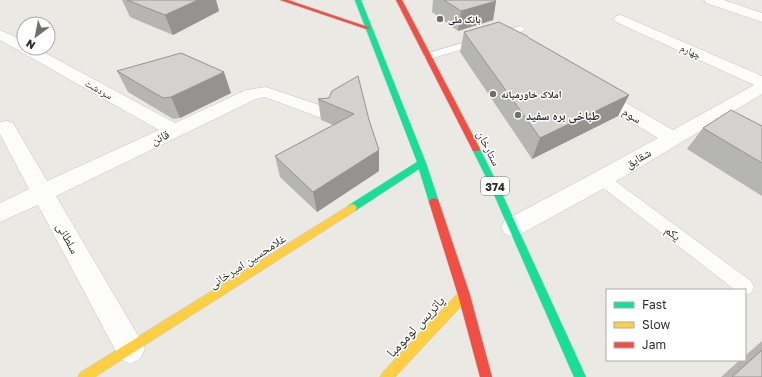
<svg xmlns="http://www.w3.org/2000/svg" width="762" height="377" font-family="'Golos Text','Noto Naskh Arabic',sans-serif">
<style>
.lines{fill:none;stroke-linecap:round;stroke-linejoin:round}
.lane-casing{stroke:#c4c4c3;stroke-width:1}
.street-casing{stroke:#c4c4c3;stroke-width:1}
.fast-casing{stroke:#c4c4c3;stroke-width:1}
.slow-casing{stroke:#c4c4c3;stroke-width:1}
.jam-casing{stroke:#c4c4c3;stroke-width:1}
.lane{fill:#fcfcfb;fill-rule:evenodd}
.street{fill:#fcfcfb;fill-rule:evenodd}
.fast{fill:#16e098;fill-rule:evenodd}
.slow{fill:#ffcf43;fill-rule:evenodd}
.jam{fill:#f24e42;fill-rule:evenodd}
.wall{fill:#b5b5b1}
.shaded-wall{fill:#949390}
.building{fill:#d3d2ce;stroke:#949390}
.poi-dot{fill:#6f6f6d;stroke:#fff;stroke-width:1.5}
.labels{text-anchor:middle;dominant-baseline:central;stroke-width:3;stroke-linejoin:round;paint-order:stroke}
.far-poi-label{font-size:10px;font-weight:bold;fill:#2d2d2d;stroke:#fff;text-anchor:start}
.far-street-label{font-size:10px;fill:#2d2d2d;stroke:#fff}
.shield{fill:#fff;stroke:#6c6c6c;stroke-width:1}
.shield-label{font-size:11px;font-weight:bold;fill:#2d2d2d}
.poi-label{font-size:12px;font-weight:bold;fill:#2d2d2d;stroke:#fff;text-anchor:start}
.street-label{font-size:12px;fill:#2d2d2d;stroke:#fff}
.near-street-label{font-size:14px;fill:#2d2d2d;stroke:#fff}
</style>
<rect width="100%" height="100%" fill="#eae9e4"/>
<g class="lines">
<g class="lane-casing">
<g id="lane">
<path d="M520 26 523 27 525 29 523 31 433 58H425L424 56 425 54Z"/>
<path d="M602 174 607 175 751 281 754 287 751 293 745 295V290H735L597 183 595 179 597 175Z"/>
</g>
</g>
<g class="street-casing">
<g id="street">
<path d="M704 0H724L762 13V22L706 3Z"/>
<path d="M621 15 762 76V94L610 185 521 234 513 237 505 234 501 227 505 220 594 173 658 138 590 97 587 93 590 89 596 88 602 89 673 130 754 85 616 22 614 19 616 16Z"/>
<path d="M0 30 24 41V48H36L175 123 246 90 266 87 331 109 333 113 331 117 324 119 265 97 256 99 56 196 140 339 145 349 140 359 130 364 120 359 38 205 0 222V203L29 189 0 134V122L6 121 13 123 47 181 159 130 0 40Z"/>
</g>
</g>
<g class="fast-casing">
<g id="fast">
<path d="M355 0H361L426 163 439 202 437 205H431L429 202 419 169 355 211H349L347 208 349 205 417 162Z"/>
<path d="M476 146 480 149 497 183 586 377H574L489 183 472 149Z"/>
</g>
</g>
<g class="slow-casing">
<g id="slow">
<path d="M352 204 355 205 357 208 355 211 95 377H78L80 373Z"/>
<path d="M464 290 468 291 470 295 468 299 395 377H380L382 373 460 291Z"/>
</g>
</g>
<g class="jam-casing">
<g id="jam">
<path d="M280 0H288L371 28 366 29Z"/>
<path d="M396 0H402L480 149 479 151H473L472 149Z"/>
<path d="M434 198 437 199 439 202 470 295 492 377H480L458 295 429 202 431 199Z"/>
</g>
</g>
<use href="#lane" class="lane"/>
<use href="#street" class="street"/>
<use href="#fast" class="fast"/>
<use href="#slow" class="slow"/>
<use href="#jam" class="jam"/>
</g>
<g class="wall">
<path d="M122 0H216L219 11 173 35 130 17Z"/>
<path d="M433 0H495L496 1 493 20 458 31 432 12Z"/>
<path d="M464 32 529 38 629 95 618 116 532 159 460 52Z"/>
<path d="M117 71 231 93 180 118 173 119 128 92Z"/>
<path d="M318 99 369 120 379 150V171L317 212 280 177 275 156 333 125 321 120Z"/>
<path d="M762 126V196L687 149 703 128Z"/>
<path d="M762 341V377H721L740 360H745V356Z"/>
</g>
<g class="shaded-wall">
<path d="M198 0H216L219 11 173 35 165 15Z"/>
<path d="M496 1 493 20 458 31 461 11Z"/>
<path d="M224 72 231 93 180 118 171 97Z"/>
<path d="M629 95 618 116 532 159 540 138Z"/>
<path d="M379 150V171L317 212 313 192Z"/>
</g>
<g class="building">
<path d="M127 0H198L165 15Z"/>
<path d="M444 0H495L496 1 461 11Z"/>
<path d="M499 22 527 36 529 38 629 95 540 138 464 32Z"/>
<path d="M181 53 224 72 171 97 163 98 117 71Z"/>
<path d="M358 76 369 120 379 150 313 192 275 156 354 114 318 99 329 98 332 91Z"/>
<path d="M731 110 762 126V163L703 128Z"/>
<path d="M762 350V377H732Z"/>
</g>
<g class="poi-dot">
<circle cx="440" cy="19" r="4"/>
<circle cx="493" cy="94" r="4"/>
<circle cx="518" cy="115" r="4"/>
</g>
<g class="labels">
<g class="far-poi-label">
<text x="448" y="19">بانک ملی</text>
<text x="501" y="94">املاک خاورمیانه</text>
</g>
<g class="far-street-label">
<text transform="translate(691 51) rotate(24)">چهارم</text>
<text transform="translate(99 89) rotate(29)">سردشت</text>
</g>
<rect class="shield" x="481" y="177" width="28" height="18" rx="3"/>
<g class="shield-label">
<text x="495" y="186">374</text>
</g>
<g class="poi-label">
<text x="526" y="115">طباخی بره سفید</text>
</g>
<g class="street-label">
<text transform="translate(632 115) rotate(31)">سوم</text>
<text transform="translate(160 137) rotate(-25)">قائن</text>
<text transform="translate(489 148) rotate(63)">ستارخان</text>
<text transform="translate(638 158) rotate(-30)">شقایق</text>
<text transform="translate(673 233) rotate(37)">یکم</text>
<text transform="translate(68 238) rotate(61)">سلطانی</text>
<text transform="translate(247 261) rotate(-33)">غلامحسین امیرخانی</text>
</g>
<g class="near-street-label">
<text transform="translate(415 326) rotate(-47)">پاتریس لومومبا</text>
</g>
</g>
<rect x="606" y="289" width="140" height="72" fill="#ffffff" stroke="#ababab"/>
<rect x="614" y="302" width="20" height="6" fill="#16e098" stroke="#ababab"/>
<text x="642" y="309" font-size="12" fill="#2d2d2d">Fast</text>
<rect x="614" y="322" width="20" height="6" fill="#ffcf43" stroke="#ababab"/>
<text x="642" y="329" font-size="12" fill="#2d2d2d">Slow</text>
<rect x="614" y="342" width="20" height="6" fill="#f24e42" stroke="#ababab"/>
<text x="642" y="349" font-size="12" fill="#2d2d2d">Jam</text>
<g transform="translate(36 36) rotate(212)"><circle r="19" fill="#ffffff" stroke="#ababab"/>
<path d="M0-3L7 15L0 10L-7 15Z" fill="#6f6f6d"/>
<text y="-6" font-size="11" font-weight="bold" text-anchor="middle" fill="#2d2d2d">N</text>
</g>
</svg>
